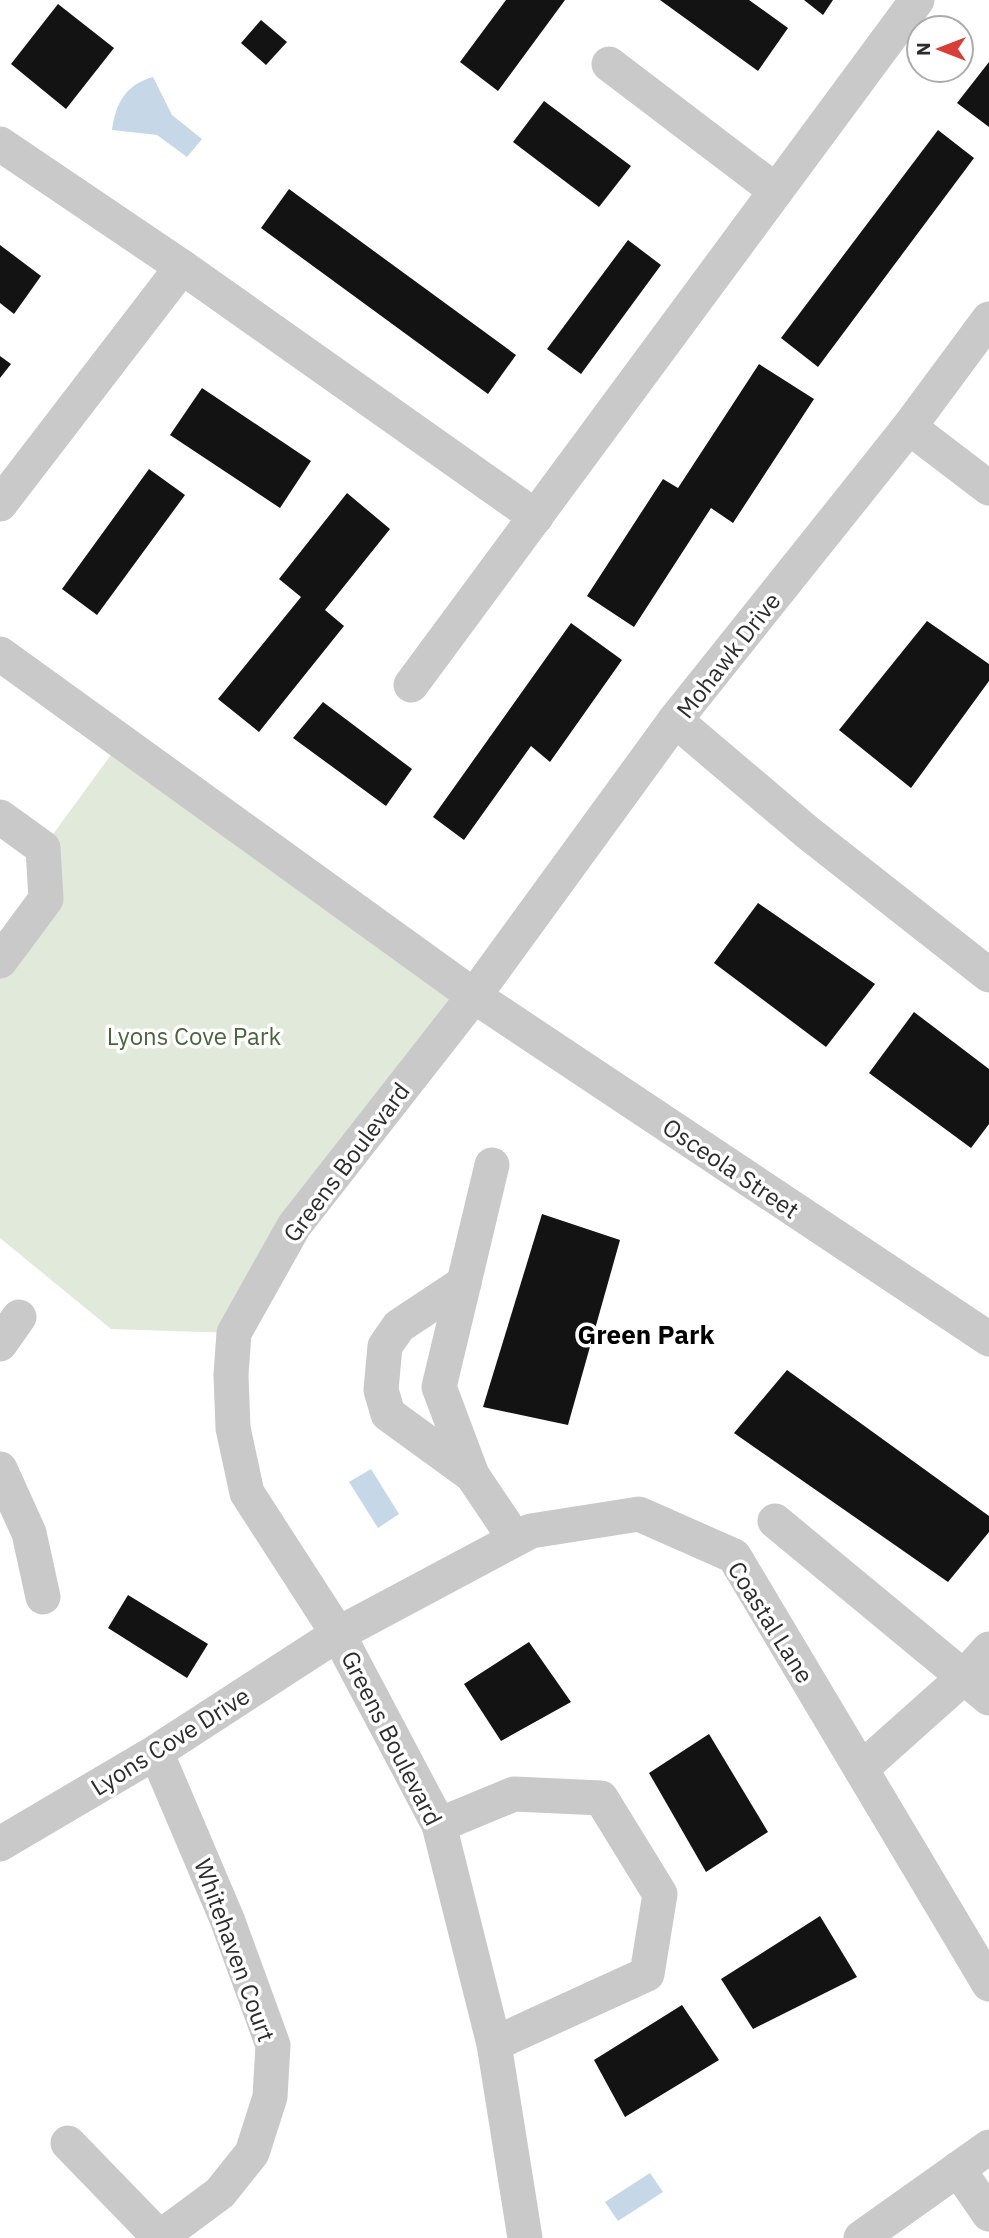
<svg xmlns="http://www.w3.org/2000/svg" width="989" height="2238" font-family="'IBM Plex Sans',sans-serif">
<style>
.green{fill:#e0e9da}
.water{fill:#c6d7e8}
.building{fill:#131313}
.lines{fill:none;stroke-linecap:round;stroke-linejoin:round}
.minor{stroke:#c9c9c9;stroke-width:35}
.labels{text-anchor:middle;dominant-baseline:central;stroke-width:7;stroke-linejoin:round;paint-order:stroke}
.street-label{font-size:24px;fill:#2c2c2c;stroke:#fff}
.park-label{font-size:24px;fill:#4b643c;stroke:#fff}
.neighbourhood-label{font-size:26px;font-weight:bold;fill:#000;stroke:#fff}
</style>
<rect width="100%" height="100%" fill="#fff"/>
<path class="green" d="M121 741 474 996 234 1333 111 1329 0 1238V961L46 899 43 848Z"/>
<g class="water">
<path d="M153 77 172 115 202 139 187 157 157 135 112 130C116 103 125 85 153 77Z"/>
<path d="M371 1469 399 1514 378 1528 349 1482Z"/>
<path d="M650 2173 663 2192 618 2221 605 2202Z"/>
</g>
<g class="building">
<path d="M506 0H565L498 91 460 62Z"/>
<path d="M660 0H749L788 28 758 71Z"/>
<path d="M804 0H833L823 15Z"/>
<path d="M58 4 114 48 66 109 11 64Z"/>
<path d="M261 20 287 42 266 65 241 43Z"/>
<path d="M989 62V127L957 103Z"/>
<path d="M544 101 631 166 599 207 513 142Z"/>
<path d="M938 130 974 158 818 367 781 338Z"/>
<path d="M289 189 516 355 488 394 261 228Z"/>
<path d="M628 240 661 265 581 374 547 349Z"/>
<path d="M0 245 41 276 14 314 0 303Z"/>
<path d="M0 356 11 364 0 378Z"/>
<path d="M759 364 814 399 733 523 711 508 634 627 587 596 663 479 678 488Z"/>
<path d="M202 388 311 461 280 508 170 435Z"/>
<path d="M149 469 185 495 97 615 62 589Z"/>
<path d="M347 493 390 529 325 610 344 626 259 732 218 699 301 597 279 579Z"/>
<path d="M927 621 989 664V681L911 788 839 730Z"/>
<path d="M571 623 622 660 550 762 531 746 464 840 433 817Z"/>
<path d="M323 702 412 769 386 806 293 738Z"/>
<path d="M758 903 875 984 826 1047 714 963Z"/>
<path d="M914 1012 989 1069V1124L971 1148 869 1073Z"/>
<path d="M542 1214 620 1240 568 1425 483 1407Z"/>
<path d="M787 1370 989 1516V1532L948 1582 734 1433Z"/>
<path d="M128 1595 208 1644 187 1678 108 1628Z"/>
<path d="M529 1642 571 1702 501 1741 464 1684Z"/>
<path d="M709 1734 768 1832 706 1872 649 1773Z"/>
<path d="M820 1916 857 1977 753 2029 721 1979Z"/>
<path d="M682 2005 719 2060 625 2117 594 2060Z"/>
</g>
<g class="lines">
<g class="minor">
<path d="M609 64 776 191"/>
<path d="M0 144 182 267 536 517"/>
<path d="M909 427 989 488"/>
<path d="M0 504 182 267"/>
<path d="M0 654 474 996 989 1339"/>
<path d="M411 685 917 0"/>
<path d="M675 720 807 832 989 975"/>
<path d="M0 817 43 848 46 899 0 961"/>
<path d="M492 1165 439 1387 472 1475 515 1539"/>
<path d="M464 1283 399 1326 385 1346 381 1390 388 1414 472 1475"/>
<path d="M0 1344 19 1317"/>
<path d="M0 1469 29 1533 43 1597"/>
<path d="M775 1521 989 1698"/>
<path d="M156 1752 227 1919 273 2045 270 2097 252 2153 220 2193 159 2238"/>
<path d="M861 1769 963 1678 989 1649"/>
<path d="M439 1825 514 1794 601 1798 660 1894 647 1974 494 2044"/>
<path d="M0 1844 156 1752 338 1634 531 1531 639 1514 734 1556 989 1984"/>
<path d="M68 2143 160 2238"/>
<path d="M958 2169 989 2214"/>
<path d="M525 2238 494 2044 439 1825 338 1634 247 1493 233 1428 231 1375 234 1333 294 1226 474 996 675 720 909 427 989 319"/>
<path d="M861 2238 989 2147"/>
</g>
</g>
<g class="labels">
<g class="street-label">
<text transform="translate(728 655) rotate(-52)">Mohawk Drive</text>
<text transform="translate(346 1162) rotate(-53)">Greens Boulevard</text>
<text transform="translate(731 1168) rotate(34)">Osceola Street</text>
<text transform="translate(771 1622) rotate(58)">Coastal Lane</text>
<text transform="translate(392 1738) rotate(63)">Greens Boulevard</text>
<text transform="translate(170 1741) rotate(-32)">Lyons Cove Drive</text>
<text transform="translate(235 1950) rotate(70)">Whitehaven Court</text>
</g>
<g class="park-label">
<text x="194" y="1036">Lyons Cove Park</text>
</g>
<g class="neighbourhood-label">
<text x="646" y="1334">Green Park</text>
</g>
</g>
<g transform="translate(940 49) rotate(270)"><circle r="33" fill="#ffffff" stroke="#ababab" stroke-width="2"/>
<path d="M0-5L12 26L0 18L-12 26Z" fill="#d93d37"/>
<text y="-10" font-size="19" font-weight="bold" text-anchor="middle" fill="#2c2c2c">N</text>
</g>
</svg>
